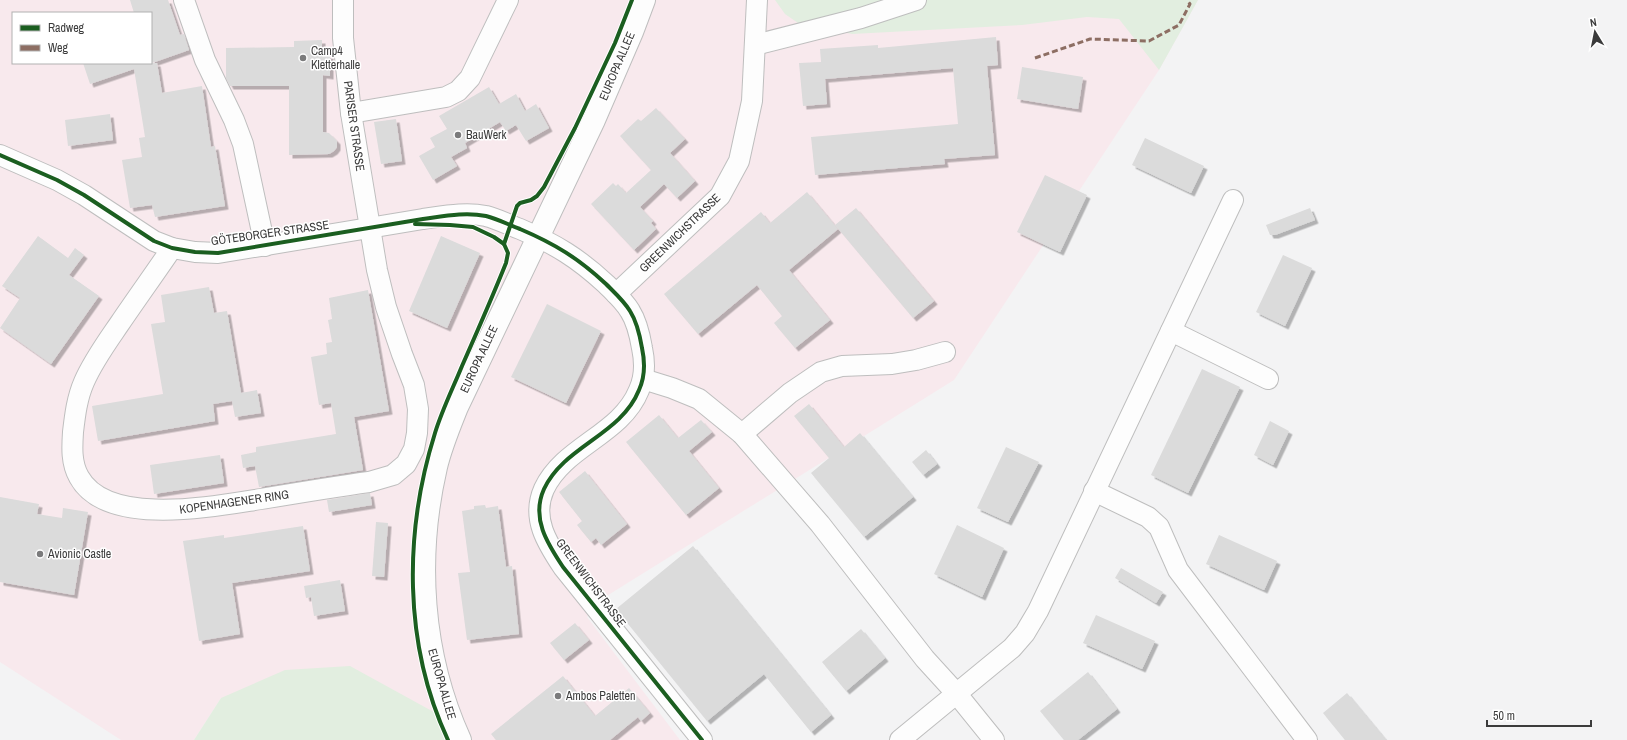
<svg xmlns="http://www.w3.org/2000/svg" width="1627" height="740" font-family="'Archivo Narrow',sans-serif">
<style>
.commercial{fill:#f8e9ed;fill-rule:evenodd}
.green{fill:#e2eee0}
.building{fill:#dbdbdb;filter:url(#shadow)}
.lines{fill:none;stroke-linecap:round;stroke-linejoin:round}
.minor-casing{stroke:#bebebe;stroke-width:22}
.major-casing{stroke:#bebebe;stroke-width:24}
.minor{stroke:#fdfdfd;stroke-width:20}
.major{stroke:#fdfdfd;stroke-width:22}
.quiet{stroke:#8d6e63;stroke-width:3;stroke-dasharray:6 3;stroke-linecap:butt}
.cycleway-casing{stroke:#fff;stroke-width:6}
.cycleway{stroke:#1b5e20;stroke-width:4}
.poi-dot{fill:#7b7b7c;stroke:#fff;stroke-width:1.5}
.labels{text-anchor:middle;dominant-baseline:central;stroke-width:3;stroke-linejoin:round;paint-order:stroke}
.poi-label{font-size:12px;fill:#3b3b3b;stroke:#fff;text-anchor:start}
.street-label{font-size:12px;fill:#3b3b3b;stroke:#fff}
</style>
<defs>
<filter id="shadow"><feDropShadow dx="3.5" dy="3.5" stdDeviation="0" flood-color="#0004"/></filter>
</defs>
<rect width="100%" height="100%" fill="#f3f3f4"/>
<path class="commercial" d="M0 0H1198L1159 70 954 380 605 597 587 617 680 740H460L221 698 194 740H121L0 662ZM13 13H151V63H13Z"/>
<g class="green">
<path d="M775 0H1198L1159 70 1119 19 1087 17 1022 25 852 34 798 23 785 14Z"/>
<path d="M350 666 452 722 460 740H194L221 698 285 670Z"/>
</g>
<g class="building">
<path d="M130 0H168L180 35 184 34 189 50 152 63H157L162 93 202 86 211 147 215 146 225 206 155 217 152 205 130 208 122 160 142 157 139 138 145 137 134 69 90 84 83 63H151V13H134Z"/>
<path d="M996 37 998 65 987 66 995 155 944 159 945 164 815 175 811 137 958 124 953 68 825 79 827 104 803 106 799 63 821 62 820 49 878 45V48Z"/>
<path d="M322 40V55H330V76L323 75V132L329 133 337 141V147L334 151 329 154 289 155V86H230L226 78V48L294 47V41Z"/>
<path d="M1022 67 1083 77 1078 109 1017 99Z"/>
<path d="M489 87 499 104 516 94 525 111 536 104 549 128 526 141 516 125 506 131 500 122 465 143 467 148 451 157 457 166 433 180 419 156 435 147 430 138 447 129 439 116Z"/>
<path d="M656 108 685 139 670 153 695 181 677 198 664 184 640 207 653 221 651 223 656 229 634 250 591 204 613 183 616 186 618 184 626 193 651 170 620 136 638 119 641 121Z"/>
<path d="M110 114 113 140 68 146 65 120Z"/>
<path d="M396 119 402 161 381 164 374 122Z"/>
<path d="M1145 138 1204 166 1191 193 1132 165Z"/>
<path d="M1045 175 1087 195 1060 252 1017 232Z"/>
<path d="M807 192 838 229 789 270 830 320 795 348 774 323 782 316 757 285 698 334 664 294 761 212 770 223Z"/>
<path d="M856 208 934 301 913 318 835 225Z"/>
<path d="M1310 208 1315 220 1275 235H1270L1266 225Z"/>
<path d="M38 236 68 258 75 248 84 255 69 275 99 296 51 364 0 328 20 298 2 286Z"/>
<path d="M441 236 480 253 447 328 409 311Z"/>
<path d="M1283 255 1312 268 1285 326 1256 312Z"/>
<path d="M209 287 214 313 227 311 241 393 257 390 261 413 235 417 232 401 213 404 215 421 98 441 92 406 163 394 151 324 165 322 161 295Z"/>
<path d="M368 290 389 411 354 417 363 470 259 487 255 466 243 468 241 455 256 452V447L336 434 331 403 319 405 311 357 327 354 326 343 332 342 328 320 332 319 329 298Z"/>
<path d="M547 304 601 331 566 403 511 377Z"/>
<path d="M1202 369 1240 387 1188 493 1151 475Z"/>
<path d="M809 404 844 447 860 433 913 497 864 537 811 473 829 458 794 416Z"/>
<path d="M659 415 678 438 701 420 712 432 689 451 719 488 686 515 626 442Z"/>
<path d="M1270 421 1289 431 1273 465 1254 455Z"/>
<path d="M1006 447 1039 462 1008 522 977 508Z"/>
<path d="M926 450 937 464 923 475 912 462Z"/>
<path d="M220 455 224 483 154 494 150 465Z"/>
<path d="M585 471 627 524 601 545 596 538 591 542 577 525 582 521 559 492Z"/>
<path d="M370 493 372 505 329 512 327 500Z"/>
<path d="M0 497 39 504 37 514 62 518 63 508 88 512 74 595 0 582Z"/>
<path d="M485 505 486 508 498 506 506 567 512 566 519 634 467 640 458 573 470 572 462 511 474 509V506Z"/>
<path d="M376 522 388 523 384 577 372 576Z"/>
<path d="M957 525 1004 548 982 597 934 574Z"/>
<path d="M303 526 310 571 232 583 240 634 199 641 183 541 224 535V538Z"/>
<path d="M1219 535 1277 561 1264 590 1206 564Z"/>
<path d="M693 546 831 715 811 732 764 674 707 721 616 609Z"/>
<path d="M1121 568 1163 592 1156 603 1115 578Z"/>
<path d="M340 580 345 611 314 616 311 597 306 598 304 586Z"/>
<path d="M1096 615 1155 641 1142 669 1083 643Z"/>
<path d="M575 623 589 640 564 660 550 643Z"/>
<path d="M861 629 885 658 846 691 822 662Z"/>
<path d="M1088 672 1117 709 1078 740H1064L1040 711Z"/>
<path d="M563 676 595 716 629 688 650 713 641 721 638 717 610 740H496L491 734Z"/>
<path d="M1347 693 1386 740H1345L1323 713Z"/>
</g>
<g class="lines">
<g class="minor-casing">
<g id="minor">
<path d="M184 0 205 60 234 120 243 144 265 246"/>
<path d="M755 45 861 18 916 0"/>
<path d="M351 113 446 97 458 91 470 78 508 0"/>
<path d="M0 155 57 180 84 195 154 241 172 248 195 252 218 253 423 219C445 216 465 212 486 216 498 219 509 225 520 229 555 244 578 258 606 284 615 293 624 301 630 311 637 322 640 336 642 348 645 362 645 377 639 390 621 435 564 446 544 489 531 518 547 543 563 567L702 740"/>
<path d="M172 248C155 273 137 298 120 323 107 342 93 361 84 382 77 398 75 415 73 432 72 447 71 463 79 477 107 528 215 506 261 499 297 493 333 487 369 482L393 475 406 464 414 449 417 433 418 409 414 385 402 354 386 307 377 270 351 113 343 38V0"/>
<path d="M616 294 720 196 739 161 752 101 757 0"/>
<path d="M1171 331 1268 379"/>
<path d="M643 379 672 388 699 399 742 434 820 524 925 659 956 693 994 740"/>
<path d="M742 434 790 393 821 372 842 366 892 364 916 360 945 352"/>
<path d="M1094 491 1148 517 1159 527 1178 570 1307 740"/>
<path d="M900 740 1012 648 1025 633 1038 611 1233 200"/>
</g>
</g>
<g class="major-casing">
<path id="major" d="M460 740C421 654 415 558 436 467 441 446 449 427 457 407L594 120 632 32 644 0"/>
</g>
<use href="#minor" class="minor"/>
<use href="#major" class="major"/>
<path class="quiet" d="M1035 58 1090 39 1149 41 1179 25 1190 4 1187 0"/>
<g class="cycleway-casing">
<g id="cycleway">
<path d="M0 155 57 180 84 195 154 241 172 248 195 252 218 253 423 219C445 216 465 212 486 216 498 219 509 225 520 229 555 244 578 258 606 284 615 293 624 301 630 311 637 322 640 336 642 348 645 362 645 377 639 390 621 435 564 446 544 489 531 518 547 543 563 567L702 740"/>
<path d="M415 224 450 225 473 227 494 237 504 244 508 253 506 263C492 298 477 332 462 366 453 388 442 410 435 433 404 532 403 644 448 740"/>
<path d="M504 244 517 206 520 203 531 200 537 196 544 187 575 128 615 43 632 0"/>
</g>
</g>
<use href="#cycleway" class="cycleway"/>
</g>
<g class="poi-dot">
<circle cx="303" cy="58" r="4"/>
<circle cx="458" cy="135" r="4"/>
<circle cx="40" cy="554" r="4"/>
<circle cx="558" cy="696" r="4"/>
</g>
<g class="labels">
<g class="poi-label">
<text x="311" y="51">Camp4<tspan x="311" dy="14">Kletterhalle</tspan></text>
<text x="466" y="135">BauWerk</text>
<text x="48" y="554">Avionic Castle</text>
<text x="566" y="696">Ambos Paletten</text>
</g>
<g class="street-label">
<text transform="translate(617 66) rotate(-67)">EUROPA ALLEE</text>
<text transform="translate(354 126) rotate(82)">PARISER STRASSE</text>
<text transform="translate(270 233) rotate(-8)">GÖTEBORGER STRASSE</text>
<text transform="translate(680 233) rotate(-44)">GREENWICHSTRASSE</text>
<text transform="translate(479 359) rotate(-65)">EUROPA ALLEE</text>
<text transform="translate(234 502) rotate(-8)">KOPENHAGENER RING</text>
<text transform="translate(591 583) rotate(53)">GREENWICHSTRASSE</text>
<text transform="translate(442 684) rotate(74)">EUROPA ALLEE</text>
</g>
</g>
<rect x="12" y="12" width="140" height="52" fill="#ffffff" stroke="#b1b1b1"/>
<rect x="20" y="25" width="20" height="6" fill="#1b5e20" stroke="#b1b1b1"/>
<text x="48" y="32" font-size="12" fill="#3b3b3b">Radweg</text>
<rect x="20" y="45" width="20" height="6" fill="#8d6e63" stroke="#b1b1b1"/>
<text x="48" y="52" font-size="12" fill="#3b3b3b">Weg</text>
<g transform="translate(1595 32) rotate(350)" stroke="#ffffff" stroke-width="3" paint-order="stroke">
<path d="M0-3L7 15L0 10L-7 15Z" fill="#3b3b3b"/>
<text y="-6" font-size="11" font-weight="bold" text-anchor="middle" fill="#3b3b3b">N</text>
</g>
<path d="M1487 720v6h104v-6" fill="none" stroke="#3b3b3b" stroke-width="2"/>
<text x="1493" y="720" font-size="12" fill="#3b3b3b" stroke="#ffffff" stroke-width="3" paint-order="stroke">50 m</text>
</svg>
